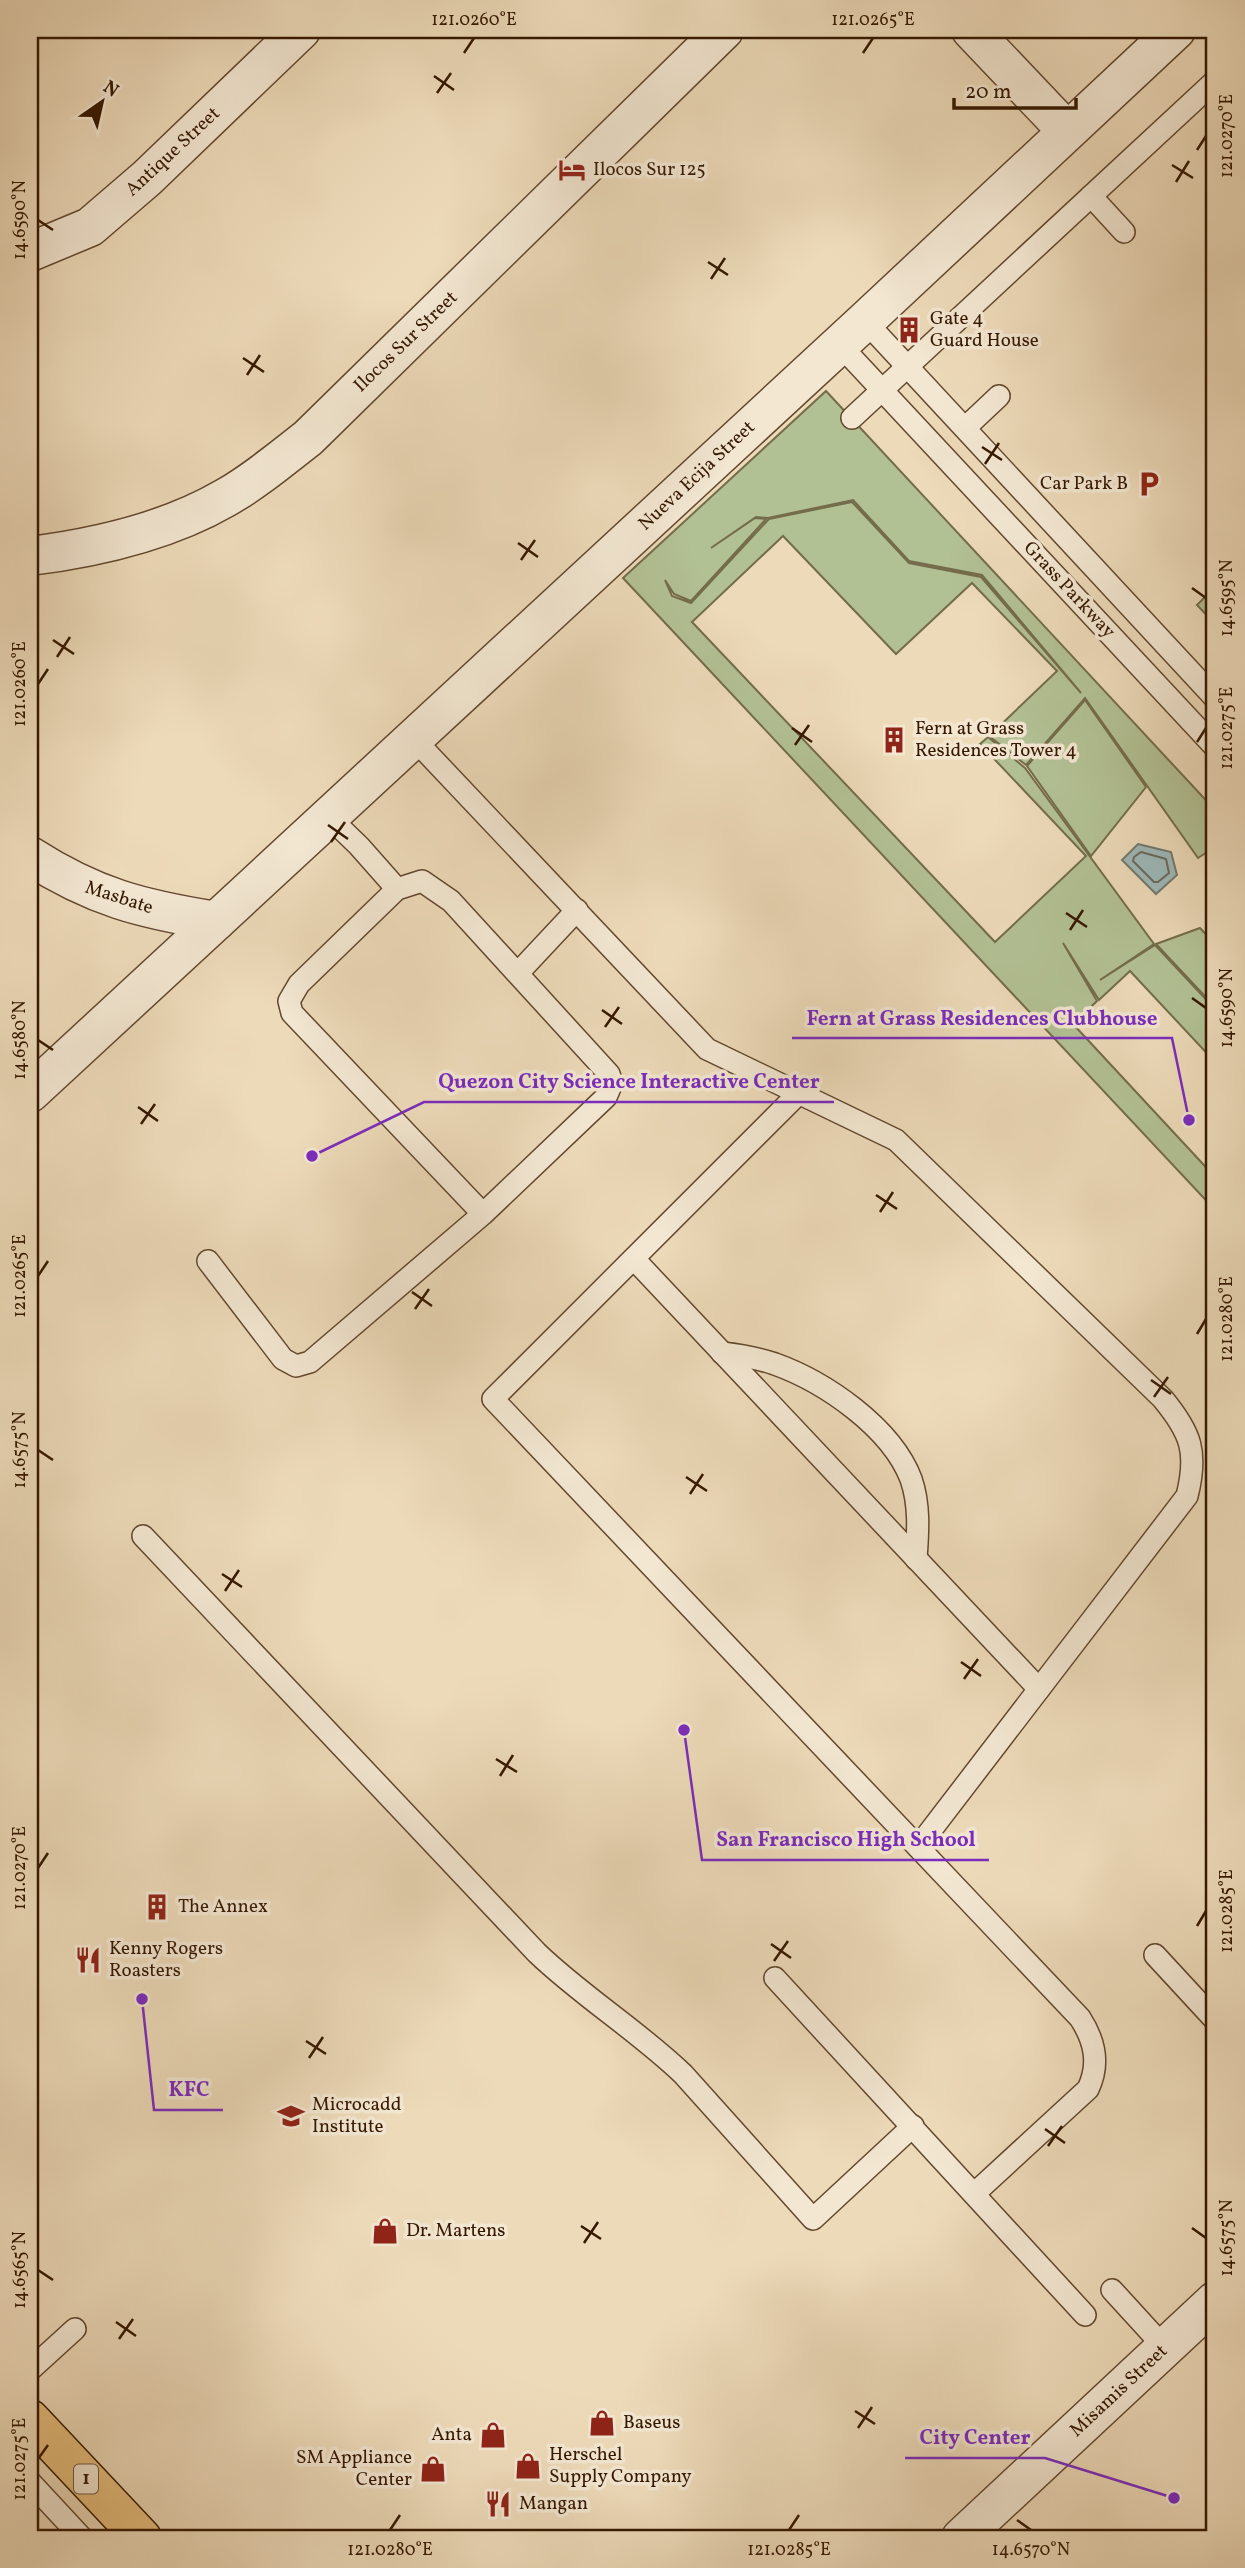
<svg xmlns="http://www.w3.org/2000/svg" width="1245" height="2568" font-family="Vollkorn,serif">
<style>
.green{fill:#b2c194;stroke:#746c4a;stroke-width:2;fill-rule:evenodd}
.water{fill:#9cb8b8;stroke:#73786e;stroke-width:2}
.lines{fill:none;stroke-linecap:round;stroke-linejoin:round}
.shore{stroke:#68685c;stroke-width:2}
.service-casing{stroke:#63482e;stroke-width:24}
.minor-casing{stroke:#63482e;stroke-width:41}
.trunk-casing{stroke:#351800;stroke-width:41}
.service{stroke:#f3e7d2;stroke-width:21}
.minor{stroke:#f3e7d2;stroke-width:38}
.trunk{stroke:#e6bd7c;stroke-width:38}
.tram{stroke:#351800;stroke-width:2}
.ticks{fill:none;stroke:#351800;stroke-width:2.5}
.labels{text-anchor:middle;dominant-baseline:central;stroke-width:7;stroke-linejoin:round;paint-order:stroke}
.shield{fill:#f3e7d2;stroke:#6e563f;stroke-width:2}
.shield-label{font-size:18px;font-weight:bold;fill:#351800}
.street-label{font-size:19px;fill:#351800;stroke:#f3e7d2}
.poi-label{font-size:19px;fill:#351800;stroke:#f3e7d2;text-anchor:start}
.leader{fill:none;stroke:#7b2cbf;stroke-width:2.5}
.callout-dot{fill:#7b2cbf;stroke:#f3e7d2;stroke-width:2.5}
.callout-label{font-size:21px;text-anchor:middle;font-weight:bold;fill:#7b2cbf;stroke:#f3e7d2;stroke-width:7;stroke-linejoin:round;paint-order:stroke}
.neatline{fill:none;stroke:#351800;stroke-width:2.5}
.ticks-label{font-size:18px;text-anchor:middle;fill:#351800}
</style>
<rect width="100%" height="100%" fill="#eddab9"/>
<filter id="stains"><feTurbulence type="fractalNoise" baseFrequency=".00286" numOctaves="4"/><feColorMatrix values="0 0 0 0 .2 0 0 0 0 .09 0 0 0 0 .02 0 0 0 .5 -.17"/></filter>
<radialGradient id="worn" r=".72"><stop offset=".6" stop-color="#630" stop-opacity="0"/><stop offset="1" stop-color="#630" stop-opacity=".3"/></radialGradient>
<g class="green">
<path d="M826 391 1215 810V847L1198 858 1085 698 1026 765 989 736 1057 671 972 583 896 654 783 536 692 622 995 942 1086 856 980 744 988 737 1025 768 1154 944 1100 980 1155 945 1215 1009V1062L1130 971 1099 1000 1063 943 1097 1001 1073 1024 1215 1177V1210L623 578ZM853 500 909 561 982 575 1081 693 981 577 909 563 852 502 769 519 691 603 672 596 665 580 674 594 691 601 766 519 755 518 711 548 756 517 768 518Z"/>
<path d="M1215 587V624L1197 605Z"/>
<path d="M1085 700 1146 787 1091 856 1027 766Z"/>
<path d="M1200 928 1215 944V1007L1156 944Z"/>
</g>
<path class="water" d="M1138 844 1171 852 1177 875 1156 894 1122 860Z"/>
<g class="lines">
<path class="shore" d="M1141 852 1166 859 1169 873 1158 882H1154L1133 861 1134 857Z"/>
<g class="service-casing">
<g id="service">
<path d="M1091 196 1124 232"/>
<path d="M865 321 1215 698"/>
<path d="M840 345 1215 747"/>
<path d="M852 418 1215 81"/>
<path d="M965 428 999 396"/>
<path d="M413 738 707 1049 896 1140 1163 1399C1191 1433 1198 1452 1187 1496L918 1847"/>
<path d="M328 816 359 846 397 889"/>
<path d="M518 973 577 910"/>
<path d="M799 1093 493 1399 1080 2018C1095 2041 1100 2064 1088 2089L975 2193"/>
<path d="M634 1259 1039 1689"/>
<path d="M208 1261 283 1359 296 1366 310 1362 483 1214 606 1097 612 1083 609 1074 451 901 422 881 397 889 299 984 289 1001 292 1013 483 1214"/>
<path d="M722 1353C740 1355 757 1358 775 1364 825 1382 891 1427 911 1479 920 1505 918 1532 916 1559"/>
<path d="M143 1536 537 1953C583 1997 637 2030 683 2074L813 2219 913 2126"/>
<path d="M1155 1955 1215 2020"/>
<path d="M775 1978 1085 2315"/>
<path d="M1112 2290 1165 2348"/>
<path d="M30 2370 75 2329"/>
<path d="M30 2482 82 2538"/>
</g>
</g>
<g class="minor-casing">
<g id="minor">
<path d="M971 30 1067 131"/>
<path d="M30 252 90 227 147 178 301 30"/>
<path d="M30 556C94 548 168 531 225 498 255 481 281 459 308 438L724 30"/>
<path d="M30 856C94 897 141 909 216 921"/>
<path d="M30 1093 865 321 1176 30"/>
<path d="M961 2538 1215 2301"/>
</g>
</g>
<g class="trunk-casing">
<path id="trunk" d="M30 2419 142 2538"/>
</g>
<use href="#service" class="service"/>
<use href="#minor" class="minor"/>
<use href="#trunk" class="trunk"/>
<path class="tram" d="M30 2523 44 2538"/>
</g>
<path class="ticks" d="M464 53 474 38M863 53 873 38M434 76 454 90M437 93 451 73M1197 150 1206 136M1172 165 1193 178M1176 182 1189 161M38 220 53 230M708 262 728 275M711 279 725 258M243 358 264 372M247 375 260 355M982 447 1002 460M985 464 999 443M518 543 538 557M521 560 535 540M1192 588 1206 598M53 640 74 654M57 657 70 637M38 684 48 669M792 728 812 742M1197 742 1206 728M795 745 809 725M328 825 348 839M331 842 345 822M1066 913 1087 927M1070 930 1083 910M1192 998 1206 1008M602 1010 622 1024M605 1027 619 1007M38 1040 53 1050M138 1107 158 1121M141 1124 155 1104M876 1195 897 1209M880 1212 893 1192M38 1276 48 1261M412 1292 432 1306M415 1309 429 1289M1197 1334 1206 1319M1151 1380 1171 1394M1154 1397 1168 1377M38 1450 53 1460M686 1477 707 1491M690 1494 703 1474M222 1574 242 1587M225 1591 239 1570M961 1662 981 1676M964 1679 978 1659M496 1759 517 1772M500 1776 513 1755M38 1868 48 1853M1197 1926 1206 1911M771 1944 791 1958M774 1961 788 1941M306 2041 326 2054M309 2058 323 2037M1045 2129 1065 2143M1048 2146 1062 2126M581 2226 601 2239M1192 2228 1206 2238M584 2243 598 2222M38 2270 53 2280M116 2322 136 2336M119 2339 133 2319M855 2411 875 2424M858 2428 872 2407M38 2459 48 2445M1017 2520 1031 2530M390 2530 400 2515M789 2530 799 2515"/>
<defs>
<g id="hotel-bare" transform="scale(2.1)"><path d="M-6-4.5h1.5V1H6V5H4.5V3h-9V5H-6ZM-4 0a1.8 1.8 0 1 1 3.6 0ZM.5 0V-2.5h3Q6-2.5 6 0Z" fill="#8f2418" stroke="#f3e7d2" stroke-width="2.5" paint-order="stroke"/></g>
<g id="building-bare" transform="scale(2.1)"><path d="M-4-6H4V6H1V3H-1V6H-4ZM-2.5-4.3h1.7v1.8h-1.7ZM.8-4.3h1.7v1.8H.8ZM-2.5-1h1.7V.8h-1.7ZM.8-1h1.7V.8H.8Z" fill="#8f2418" stroke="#f3e7d2" stroke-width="2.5" paint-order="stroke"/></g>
<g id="parking-bare" transform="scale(2.1)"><path d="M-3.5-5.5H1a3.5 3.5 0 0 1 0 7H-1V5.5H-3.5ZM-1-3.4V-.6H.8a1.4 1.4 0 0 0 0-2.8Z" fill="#8f2418" stroke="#f3e7d2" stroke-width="2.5" paint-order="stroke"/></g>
<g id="restaurant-bare" transform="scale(2.1)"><path d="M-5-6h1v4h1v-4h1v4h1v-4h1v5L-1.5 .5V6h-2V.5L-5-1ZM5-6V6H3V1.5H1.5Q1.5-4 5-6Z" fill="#8f2418" stroke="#f3e7d2" stroke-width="2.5" paint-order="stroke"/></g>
<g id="university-bare" transform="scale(2.1)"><path d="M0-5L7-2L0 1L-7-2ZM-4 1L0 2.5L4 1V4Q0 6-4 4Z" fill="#8f2418" stroke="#f3e7d2" stroke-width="2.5" paint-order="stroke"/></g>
<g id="shop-bare" transform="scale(2.1)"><path d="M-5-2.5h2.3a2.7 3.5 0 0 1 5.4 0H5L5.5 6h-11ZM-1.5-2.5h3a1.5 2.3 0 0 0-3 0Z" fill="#8f2418" stroke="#f3e7d2" stroke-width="2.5" paint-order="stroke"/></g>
</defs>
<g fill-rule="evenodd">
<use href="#hotel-bare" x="572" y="170"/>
<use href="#building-bare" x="909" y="330"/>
<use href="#parking-bare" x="1149" y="484"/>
<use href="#building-bare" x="894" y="740"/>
<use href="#building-bare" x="157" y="1907"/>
<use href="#restaurant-bare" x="88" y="1960"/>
<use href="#university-bare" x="291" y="2116"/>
<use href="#shop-bare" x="385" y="2231"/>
<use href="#shop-bare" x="602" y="2423"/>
<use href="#shop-bare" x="493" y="2435"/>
<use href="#shop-bare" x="528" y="2466"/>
<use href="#shop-bare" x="433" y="2469"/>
<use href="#restaurant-bare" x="498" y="2504"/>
</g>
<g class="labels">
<rect class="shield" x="74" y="2464.5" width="24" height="29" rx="5"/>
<g class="shield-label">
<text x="86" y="2479">1</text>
</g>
<g class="street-label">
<text transform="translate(173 152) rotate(-43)">Antique Street</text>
<text transform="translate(406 342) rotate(-44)">Ilocos Sur Street</text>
<text transform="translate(697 476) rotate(-43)">Nueva Ecija Street</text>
<text transform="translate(1069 590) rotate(47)">Grass Parkway</text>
<text transform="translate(119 898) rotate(18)">Masbate</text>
<text transform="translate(1119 2391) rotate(-43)">Misamis Street</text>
</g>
<g class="poi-label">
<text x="593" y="170">Ilocos Sur 125</text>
<text x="930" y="319">Gate 4<tspan x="930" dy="22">Guard House</tspan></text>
<text x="1128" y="484" text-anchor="end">Car Park B</text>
<text x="915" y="729">Fern at Grass<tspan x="915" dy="22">Residences Tower 4</tspan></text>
<text x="178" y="1907">The Annex</text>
<text x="109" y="1949">Kenny Rogers<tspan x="109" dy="22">Roasters</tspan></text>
<text x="312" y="2105">Microcadd<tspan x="312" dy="22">Institute</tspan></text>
<text x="406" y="2231">Dr. Martens</text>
<text x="623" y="2423">Baseus</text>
<text x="472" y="2435" text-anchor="end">Anta</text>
<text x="549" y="2455">Herschel<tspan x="549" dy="22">Supply Company</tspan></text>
<text x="412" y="2458" text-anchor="end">SM Appliance<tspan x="412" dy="22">Center</tspan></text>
<text x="519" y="2504">Mangan</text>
</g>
</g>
<path class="leader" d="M1189 1120L1172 1038H792M312 1156L424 1102H834M684 1730L702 1860H989M142 1999L154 2110H223M1174 2498L1045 2458H905"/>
<g class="callout-dot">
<circle cx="1189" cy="1120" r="7"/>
<circle cx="312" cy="1156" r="7"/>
<circle cx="684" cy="1730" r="7"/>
<circle cx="142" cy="1999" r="7"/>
<circle cx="1174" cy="2498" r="7"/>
</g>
<g class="callout-label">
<text x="982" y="1025">Fern at Grass Residences Clubhouse</text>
<text x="629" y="1088">Quezon City Science Interactive Center</text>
<text x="846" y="1846">San Francisco High School</text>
<text x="189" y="2096">KFC</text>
<text x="975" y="2444">City Center</text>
</g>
<rect width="1245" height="2568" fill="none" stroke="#eddab9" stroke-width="77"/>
<g transform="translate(102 102) rotate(34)" stroke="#f3e7d2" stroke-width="5" paint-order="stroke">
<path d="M0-5L12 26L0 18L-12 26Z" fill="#351800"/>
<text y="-10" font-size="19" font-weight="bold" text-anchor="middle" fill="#351800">N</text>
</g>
<path d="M954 98v10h122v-10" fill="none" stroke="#351800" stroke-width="3.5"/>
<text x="965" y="98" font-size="21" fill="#351800" stroke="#f3e7d2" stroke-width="5" paint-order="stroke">20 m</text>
<rect x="38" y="38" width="1168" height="2492" class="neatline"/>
<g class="ticks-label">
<text x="474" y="25">121.0260°E</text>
<text x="873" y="25">121.0265°E</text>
<text transform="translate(1226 136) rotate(-90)" y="6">121.0270°E</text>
<text transform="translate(19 220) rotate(-90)" y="6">14.6590°N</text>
<text transform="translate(1226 598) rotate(-90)" y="6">14.6595°N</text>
<text transform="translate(19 684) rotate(-90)" y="6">121.0260°E</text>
<text transform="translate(1226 728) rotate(-90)" y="6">121.0275°E</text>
<text transform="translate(1226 1008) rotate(-90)" y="6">14.6590°N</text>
<text transform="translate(19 1040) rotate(-90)" y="6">14.6580°N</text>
<text transform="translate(19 1276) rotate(-90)" y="6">121.0265°E</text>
<text transform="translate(1226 1319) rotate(-90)" y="6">121.0280°E</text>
<text transform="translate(19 1450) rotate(-90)" y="6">14.6575°N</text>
<text transform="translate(19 1868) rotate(-90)" y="6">121.0270°E</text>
<text transform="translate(1226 1911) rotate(-90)" y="6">121.0285°E</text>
<text transform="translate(1226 2238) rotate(-90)" y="6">14.6575°N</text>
<text transform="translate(19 2270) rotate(-90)" y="6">14.6565°N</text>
<text transform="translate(19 2459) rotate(-90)" y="6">121.0275°E</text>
<text x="390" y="2555">121.0280°E</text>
<text x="789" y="2555">121.0285°E</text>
<text x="1031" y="2555">14.6570°N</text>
</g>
<rect width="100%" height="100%" filter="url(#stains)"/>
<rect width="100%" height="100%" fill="url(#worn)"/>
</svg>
